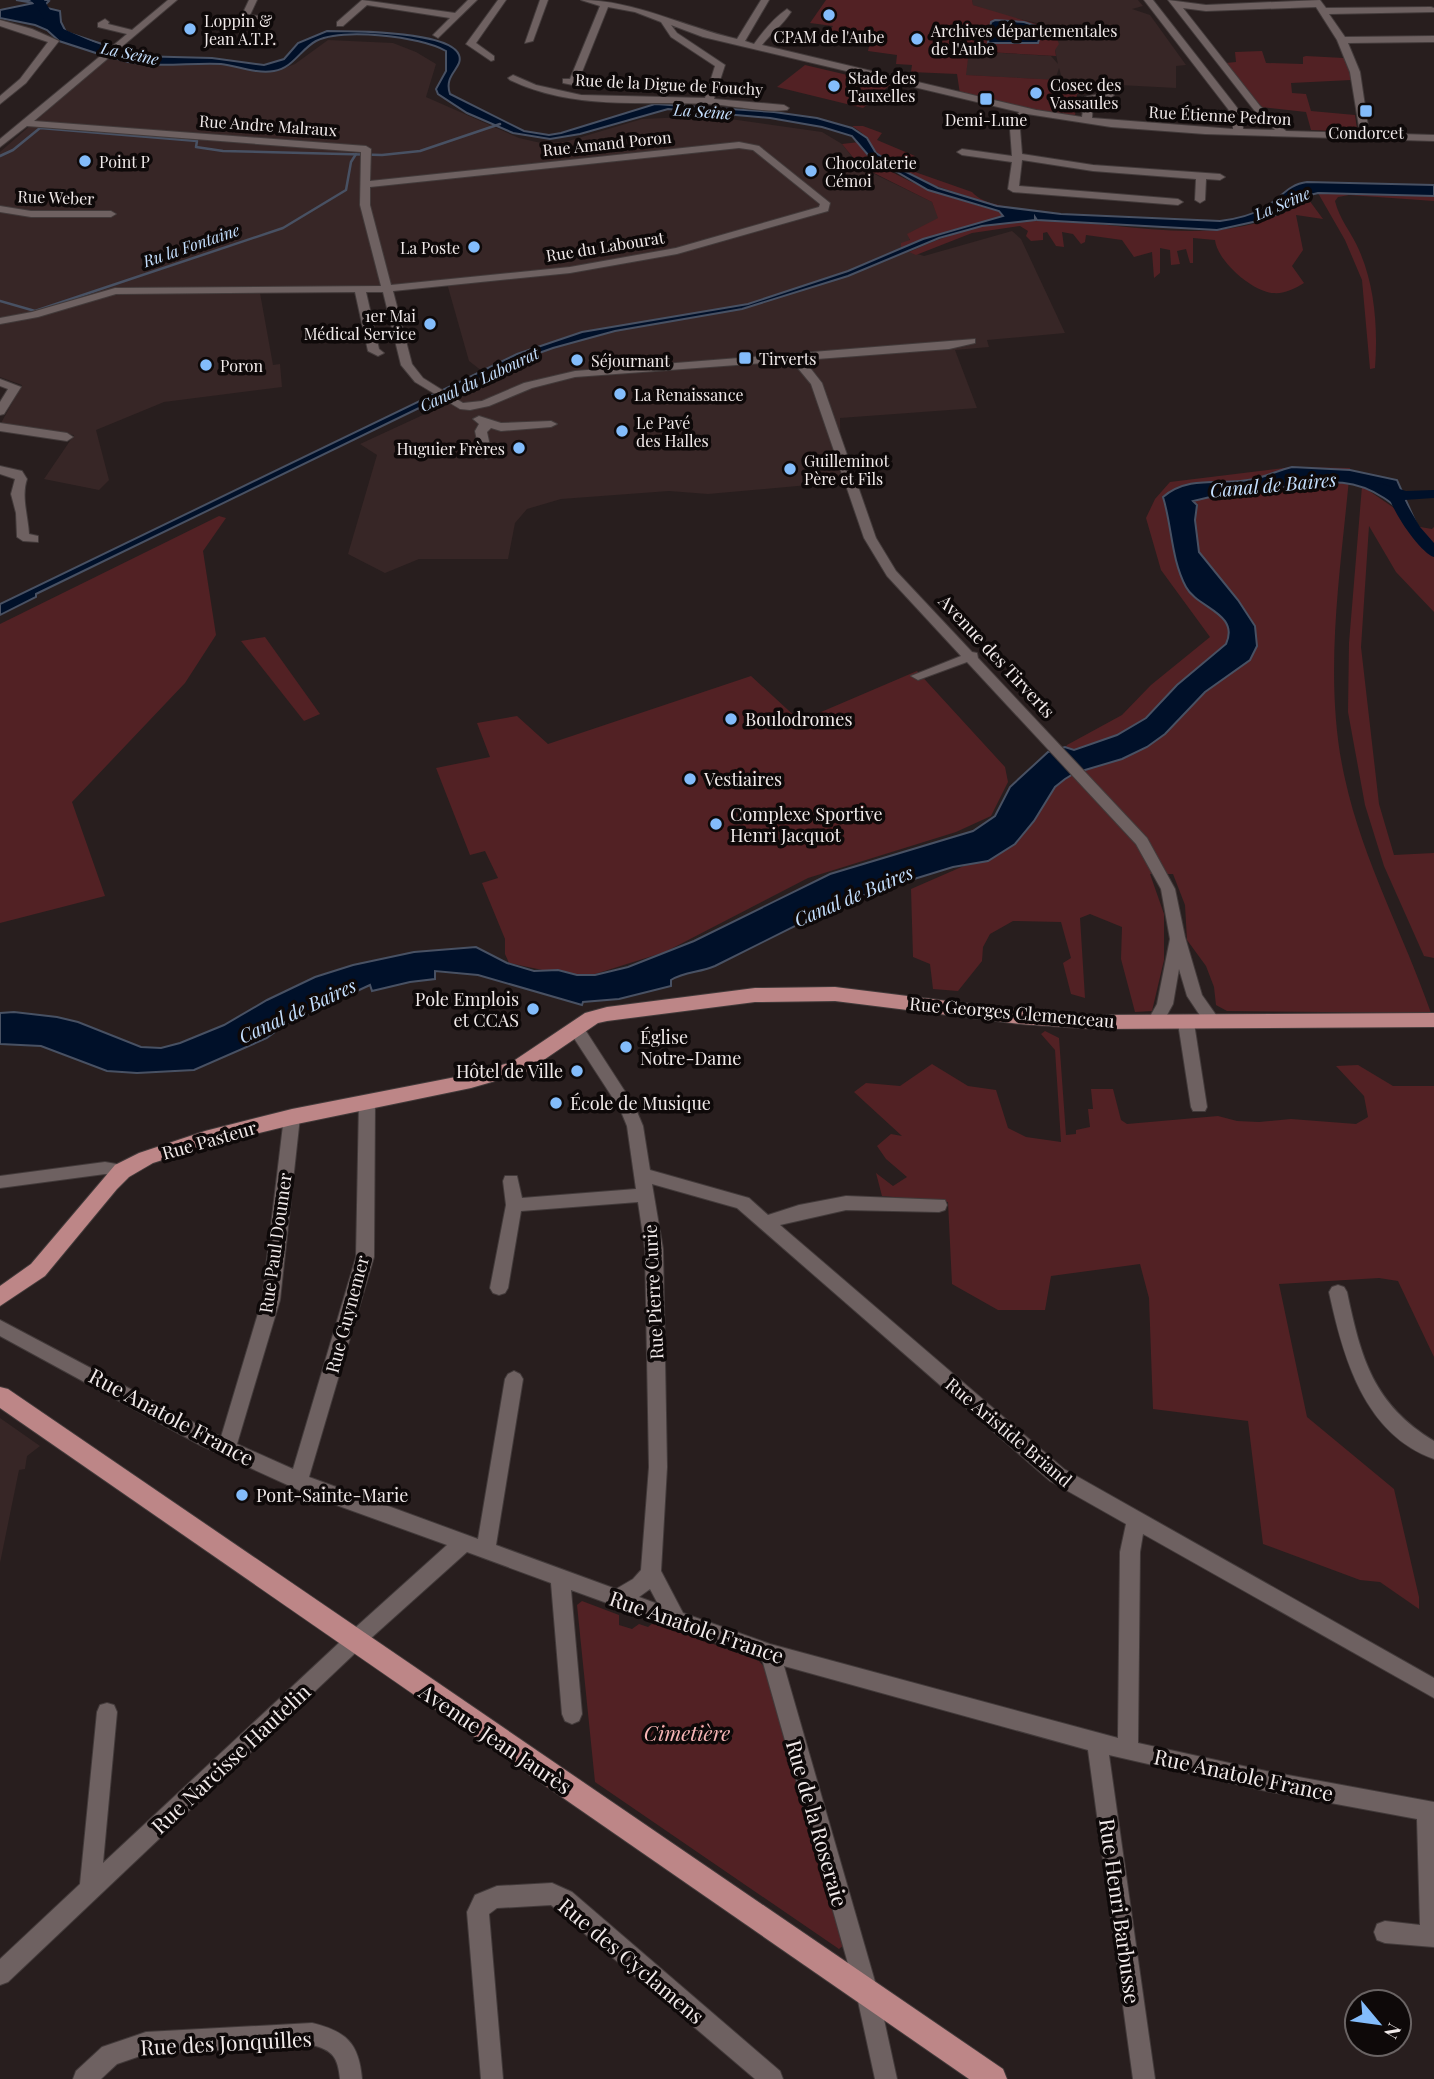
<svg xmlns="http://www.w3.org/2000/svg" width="1434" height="2079" font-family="'Playfair Display',serif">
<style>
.built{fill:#372626}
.green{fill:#522124}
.water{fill:#001029;stroke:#485163;stroke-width:2}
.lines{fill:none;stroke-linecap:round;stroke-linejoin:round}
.stream{stroke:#485163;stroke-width:2.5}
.river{fill:#001029;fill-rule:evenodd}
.minor-casing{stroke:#423a3a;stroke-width:2}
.major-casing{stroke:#423a3a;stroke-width:2}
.minor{fill:#6e6161;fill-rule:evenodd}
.major{fill:#bd8687;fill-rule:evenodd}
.poi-dot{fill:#83bcfb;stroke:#0e0909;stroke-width:2.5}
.labels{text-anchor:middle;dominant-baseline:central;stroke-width:7;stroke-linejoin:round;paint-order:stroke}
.far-poi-label{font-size:16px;fill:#f1eaea;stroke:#0e0909;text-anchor:start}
.far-water-label{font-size:16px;font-style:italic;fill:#c5e0ff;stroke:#0e0909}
.far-street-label{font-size:16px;fill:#f1eaea;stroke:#0e0909}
.street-label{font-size:18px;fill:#f1eaea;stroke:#0e0909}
.poi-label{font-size:18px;fill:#f1eaea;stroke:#0e0909;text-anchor:start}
.water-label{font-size:19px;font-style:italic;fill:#c5e0ff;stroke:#0e0909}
.near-street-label{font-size:21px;fill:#f1eaea;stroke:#0e0909}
.near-park-label{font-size:21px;font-style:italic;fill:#f7b5b5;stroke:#0e0909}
</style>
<rect width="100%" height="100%" fill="#281e1e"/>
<g class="built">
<path d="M972 0H1138L1143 6 1132 9 1150 15 1186 65 1176 66V88L1063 82 1059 68 1055 80 965 75 969 51 1051 56 1058 64 1055 50V27L1006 16 973 5Z"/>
<path d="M328 40 393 43 416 52 436 64 426 97 519 138 541 143 565 142 642 119 709 116 822 132 842 144 860 167 932 202 939 218 908 234 910 241 901 249 924 256 1012 231 1021 239 1065 333 987 340 989 347 955 350 977 408 840 418 841 482 708 494 669 491 561 499 527 509 515 523 508 559H419L385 573 348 554 377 455 360 444 438 408 491 378 469 361 446 280 364 287 263 286 260 293 273 365 280 364 282 387 164 402 96 430 109 480 99 490 44 479 74 435 0 425 22 385 0 377V152L110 56 129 62 220 64 257 71 279 70 295 64Z"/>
<path d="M0 1418 40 1446 27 1456 25 1469 19 1470 0 1563Z"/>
</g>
<g class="green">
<path d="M826 0H972L973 5 1053 29 1059 44 1055 50 1056 56 969 51 966 75 1060 80 1061 90 1085 91V94H1077L1075 117 1017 108 960 94 957 74 911 72 912 65 896 64 897 55 868 51 870 42 840 38 842 34 830 30 833 26 810 23Z"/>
<path d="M1262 51 1266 63 1303 64V57L1306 56 1344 58 1350 71 1351 80 1291 83 1292 93 1306 94 1311 111 1355 115 1357 129 1353 132 1311 130 1306 112 1261 107 1226 63 1236 62 1235 52Z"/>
<path d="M805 65 890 85 863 108 777 87Z"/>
<path d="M852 126H863L882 133 877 140 915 156 907 161 915 172 972 192C985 207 1015 207 1033 210L997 206 927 183 876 153 862 133Z"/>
<path d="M859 142C876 177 962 202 999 211L1003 217 948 231 901 248V243L910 240 907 234 938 218 932 202 860 166 842 144Z"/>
<path d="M1332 191 1375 195 1434 196V201L1349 195 1338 197 1335 201C1339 219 1352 233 1359 250 1375 286 1378 329 1375 368L1370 369 1362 280 1345 240 1318 193Z"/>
<path d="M1306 196 1323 219 1296 215 1303 250 1292 266 1304 283C1294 289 1285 294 1273 293 1253 292 1217 261 1215 240L1193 238V263H1190L1186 249 1177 251 1180 264 1171 265 1170 250 1160 248V273L1154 278 1152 252 1134 257 1122 240 1086 235 1085 242 1081 244 1073 234 1062 232 1064 247 1056 246 1047 232 1043 233V240L1031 241 1026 236 1028 231 1020 226 972 233 916 255 909 252C948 234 989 221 1032 220 1110 219 1206 249 1280 214 1289 210 1298 202 1306 196Z"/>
<path d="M1292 467 1350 468C1341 570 1322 678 1345 779 1363 861 1404 935 1431 1013L1227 1011 1216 1005 1214 987 1206 966 1187 940 1185 905 1173 874H1150L1164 914V960L1152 1011 1135 1012 1121 959 1122 927 1090 914 1080 918 1085 998 1071 994 1063 963 1071 958 1061 922 1013 921 990 934 983 947 982 961 958 991 933 989 930 964 913 957 911 889 1005 848 1067 745 1122 715 1151 685 1210 637 1161 570 1146 518 1155 499 1170 482Z"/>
<path d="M1362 486 1397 510 1409 525 1432 529 1434 527V612L1396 572 1369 526 1361 647 1379 804 1394 855 1434 853V958L1424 956 1384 866 1365 805 1348 712 1349 643Z"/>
<path d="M219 516 226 518 203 551 216 635 185 683 72 802 105 896 0 923V624Z"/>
<path d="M265 637 320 714 304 721 241 641Z"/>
<path d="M917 671 1005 767 1008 782 991 816 956 832 808 878 665 952 595 974 571 976 509 963 505 954V939L482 883 498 878 485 851 470 855 436 768 490 757 477 723 517 716 548 744 751 676 800 721Z"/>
<path d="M1045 1031 1059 1038 1066 1135 1076 1134V1130L1090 1127 1088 1109H1093L1091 1089H1113L1121 1120 1127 1124 1218 1116 1237 1121 1259 1122 1291 1119 1356 1124 1368 1117 1364 1096 1336 1066 1358 1065 1393 1086H1434V1357L1398 1281 1379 1278 1279 1284 1307 1417 1394 1489 1419 1597V1609L1380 1582 1360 1580 1263 1544 1248 1421 1153 1409 1149 1298 1140 1264 1051 1276 1045 1310H998L952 1284 948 1202 882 1196 876 1173 893 1186 907 1177 886 1159 877 1146 891 1134 902 1136 854 1092 866 1083 900 1086 932 1064 968 1086 996 1090 1008 1128 1026 1137 1061 1142 1055 1050 1041 1034Z"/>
<path d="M582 1601 619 1615V1625L632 1629 639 1624 648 1627 654 1622 759 1661 765 1668 844 1945 839 1949 595 1782 577 1605Z"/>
</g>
<g class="water">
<path d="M16 0H47L49 1 43 7 60 11 61 22 66 32 108 46 99 54 59 41 47 30 35 25 0 18V10L34 3Z"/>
<path d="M995 20 1024 22 1039 27 1041 32 1038 43H988L991 22Z"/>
<path d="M327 31C350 31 450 31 459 55 464 68 443 74 450 94L524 131 549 135 561 133 655 104 774 112 817 118 852 128 867 138 876 153 904 171 938 188 997 206 1061 214 1220 221C1236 219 1250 216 1264 208 1280 199 1288 184 1307 182L1434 185V196L1318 193 1306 196 1283 212 1262 220 1217 230 1037 220 1035 217V220L982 226 939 238 848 276 742 309 615 331 553 348 511 363 450 393 36 594V597L0 615V604L517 354 582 332 748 304 848 271 923 239 1003 216 999 211 928 190 868 155 852 136 822 127 770 118 668 109 580 134 550 139 513 133 467 113 438 94 436 89 446 71V51C420 36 343 28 316 41 301 49 293 68 274 71 256 74 238 66 221 64 185 62 143 71 110 56L117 51 136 56 212 58 264 65 284 59 298 43Z"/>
<path d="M1292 467 1350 470 1397 480 1416 523 1401 518C1397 507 1393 504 1384 498 1341 470 1312 488 1268 488L1262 492 1227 493 1193 501 1197 505 1195 520 1199 552 1238 600 1255 626 1257 646 1250 660 1205 692 1165 734 1147 747 1122 759 1075 773 1065 779 1055 787 1034 821 1015 844 988 861 953 867 875 891 831 908 715 966C699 973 685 971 671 980V986L619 999 583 1002 582 1005 478 975 435 971V979L410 982 372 991 370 985 284 1025 267 1038 194 1070 137 1073 107 1071 41 1046 0 1044V1013L14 1012 57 1017 78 1022 141 1047 161 1048 180 1043 224 1025 267 1000 315 977 353 965 414 952 476 947 507 963 534 971 558 970 577 975H595L628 967 694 941 830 874 973 831 995 816 1010 787 1048 752 1065 747 1074 750 1117 735 1146 718 1177 685 1226 644C1240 613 1197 608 1186 587 1171 559 1172 526 1163 497 1190 474 1223 486 1254 479 1267 476 1279 470 1292 467Z"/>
</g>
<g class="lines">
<g class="stream">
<path d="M0 156 13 150 40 128 197 141 196 147 223 151 382 155 420 151 500 124"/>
<path d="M0 301 35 311 283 228 346 190 351 162 356 154"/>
</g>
<g class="river">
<path d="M30 0H44L61 28 104 47 138 57 132 60C113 56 66 45 52 31 43 22 40 7 30 0Z"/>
<path d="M1380 483 1406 491 1434 490V498L1404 500 1420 527 1434 543V557C1420 553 1390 508 1389 495L1373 487 1375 484Z"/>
</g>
<g class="minor-casing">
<g id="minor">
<path d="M168 0H177L34 121 366 146 371 149 370 181 739 142 759 146 830 203 828 211 677 254 570 273 393 291 412 364 423 378 463 403 482 401 524 383 575 371 975 339V343L949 349 804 360 822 383 876 538 896 571 972 652 977 653 978 658 1147 838 1175 889 1185 937 1202 995 1221 1022 1219 1026H1207L1187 996 1179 969 1173 1004 1161 1026 1155 1028 1147 1022 1157 1004 1170 939 1161 889 1136 844 967 662 918 680 911 676 961 656 887 576 864 538 811 384 792 361 575 377 532 388 489 406 470 410 460 409 415 382 401 365 383 292H366L379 349 384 353 378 356 368 351 355 292 116 294 38 317 0 324V318L32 312 115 288 381 286 360 205 361 152 27 126 0 147V139L127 34 98 27V23L105 19 109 22 108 24 132 30ZM739 148 753 150 820 204 819 207 676 248 570 267 391 285 370 205V187Z"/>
<path d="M249 0H257L250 15 259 16V20L241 17Z"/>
<path d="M362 0 455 13 468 0H477L438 38 433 35 450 18 367 5 343 26H337V22Z"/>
<path d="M498 0H506L476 43 494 56V60L491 61 466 44Z"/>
<path d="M540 0H548L533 41 525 43Z"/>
<path d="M581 0C635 0 684 27 737 39L761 0H769L745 41 754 44C764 30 774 18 787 9L791 12C783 25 772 32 762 45L1036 110 1082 117 1085 97 1109 92 1114 95 1112 97 1093 101 1092 118 1233 129V116L1228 109 1144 0H1153L1235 105 1243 116V129L1275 130 1254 110 1168 0 1206 5 1320 0 1326 8 1431 7 1434 8V12L1329 14 1345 37 1434 36V42L1348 43 1360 72 1369 133 1434 135V141L1205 134 1111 127 1027 114 1020 129 1022 154 1093 165 1220 174 1225 177 1220 180 1206 179 1205 200 1200 203 1195 200 1196 179 1093 171 1022 160 1019 186 1178 199 1183 202 1178 205 1013 192 1008 189 1012 162 962 155 957 152 962 149 1012 156 1010 129 1019 112 703 37 671 25 677 33 725 65 714 99 784 105 789 108 787 110C762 113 733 105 707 104 640 101 572 110 510 80L508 78 513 75 536 85 581 95 705 98 715 66 671 37 661 22 635 12 608 7 578 82 573 85 563 83V79H570L600 6ZM1316 7 1337 40 1350 72 1360 133 1286 131 1260 106 1183 8 1206 11Z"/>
<path d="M0 20 32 29 59 41 26 83 0 104V96L20 79 48 42 0 26Z"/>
<path d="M0 206 31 211H111L116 214 111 217H31L0 212Z"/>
<path d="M0 379 21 387 4 414 0 415V402L8 389 0 386Z"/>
<path d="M479 416 501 423 551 421 557 424 551 427 501 431 491 428 487 432 492 455 486 459 480 455 475 431 479 424 473 419Z"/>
<path d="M0 423 67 433 73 437 67 441 0 431Z"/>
<path d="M0 466 22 471 27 479C21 496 28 516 29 534L38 536V542L23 541 17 537 16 513 11 494 15 479 0 474Z"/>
<path d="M1186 1017 1194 1023 1207 1107 1205 1111H1193L1191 1107 1178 1023Z"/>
<path d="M576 1023 582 1025 635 1107 643 1126 650 1170 749 1198 768 1215 799 1205 846 1196 945 1200 947 1205 945 1210 939 1212 846 1210 780 1225 1064 1469 1434 1678V1698L1143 1534 1140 1552 1138 1743 1266 1771 1434 1802V1947L1385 1943 1377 1940 1374 1932 1377 1924 1385 1921 1420 1925 1417 1819 1266 1791 1109 1755 1155 2079H1133L1088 1750 784 1666 878 1992 897 2079H875L856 1992 762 1659 571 1590 582 1714 579 1721 572 1724 565 1721 562 1714 551 1583 467 1552 370 1639 8 1982 0 1985V1959L80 1884 97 1712 100 1705 107 1703 114 1705 117 1712 103 1863 356 1627 447 1545 314 1497 200 1445 0 1336V1320L221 1437 262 1300 284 1117 286 1113H298L300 1117 280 1300 237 1444 293 1469 356 1257 359 1102 361 1098H373L375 1102 374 1257 309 1477 478 1539 505 1379 508 1374 514 1371 520 1374 523 1379 496 1545 616 1589 633 1579 641 1570 649 1467 645 1249 638 1202 521 1211 508 1288 505 1293 499 1295 493 1293 490 1288 506 1205 503 1181 505 1176H517L522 1198 636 1189 627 1126 620 1109 568 1029ZM652 1184 737 1208 1050 1481 1126 1524 1120 1552 1118 1738 770 1644 683 1613 661 1571 667 1467 663 1249ZM650 1589 658 1604 639 1597Z"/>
<path d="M105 1162 128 1166 130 1171 128 1176 122 1177 105 1174 0 1188V1176Z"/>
<path d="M1338 1285 1344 1287 1347 1292C1361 1358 1373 1404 1434 1441V1459C1364 1434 1343 1357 1329 1292L1332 1287Z"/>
<path d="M552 1883 572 1892 780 2071 783 2079H755L551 1905 497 1908 489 1914 503 2079H481L467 1912 475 1895 497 1886Z"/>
<path d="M312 2023C346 2031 359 2043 362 2079H340C338 2058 333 2050 312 2045L146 2054 117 2064 101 2079H73L76 2071 102 2047 146 2032Z"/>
</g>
</g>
<g class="major-casing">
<g id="major">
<path d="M835 987 1020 1010 1095 1015 1434 1013V1027L1095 1029 1020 1024 835 1001 755 1002 607 1021 598 1023 526 1072 471 1088 292 1125 206 1146 153 1163 129 1177 117 1189 45 1276 0 1306V1286L31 1264 115 1165 139 1153 205 1131 292 1109 471 1074 512 1062 585 1013 607 1007 755 988Z"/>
<path d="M0 1387 8 1389 1003 2069 1007 2079H969L0 1408Z"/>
</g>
</g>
<use href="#minor" class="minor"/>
<use href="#major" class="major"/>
</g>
<g class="poi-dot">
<circle cx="829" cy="15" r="7"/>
<circle cx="190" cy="29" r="7"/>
<circle cx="917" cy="39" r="7"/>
<circle cx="834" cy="86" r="7"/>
<circle cx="1036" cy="93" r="7"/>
<rect x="979" y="92" width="14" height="14" rx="3.5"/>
<rect x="1359" y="104" width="14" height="14" rx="3.5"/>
<circle cx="85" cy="161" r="7"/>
<circle cx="811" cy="171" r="7"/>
<circle cx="474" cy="247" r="7"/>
<circle cx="430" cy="324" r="7"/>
<rect x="738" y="351" width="14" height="14" rx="3.5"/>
<circle cx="577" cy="360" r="7"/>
<circle cx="206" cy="365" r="7"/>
<circle cx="620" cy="394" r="7"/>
<circle cx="622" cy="431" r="7"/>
<circle cx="519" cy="448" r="7"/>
<circle cx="790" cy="469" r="7"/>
<circle cx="731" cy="719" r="7"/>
<circle cx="690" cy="779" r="7"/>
<circle cx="716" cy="824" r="7"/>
<circle cx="533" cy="1009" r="7"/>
<circle cx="626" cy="1047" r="7"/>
<circle cx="577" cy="1071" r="7"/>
<circle cx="556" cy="1103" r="7"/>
<circle cx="242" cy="1495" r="7"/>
</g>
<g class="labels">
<g class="far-poi-label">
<text x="204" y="20">Loppin &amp;<tspan x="204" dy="18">Jean A.T.P.</tspan></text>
<text x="931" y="30">Archives départementales<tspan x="931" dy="18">de l'Aube</tspan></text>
<text x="829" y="36" text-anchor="middle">CPAM de l'Aube</text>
<text x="848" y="77">Stade des<tspan x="848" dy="18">Tauxelles</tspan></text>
<text x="1050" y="84">Cosec des<tspan x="1050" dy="18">Vassaules</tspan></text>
<text x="986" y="119" text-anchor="middle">Demi-Lune</text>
<text x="1366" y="132" text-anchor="middle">Condorcet</text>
<text x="99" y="161">Point P</text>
<text x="825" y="162">Chocolaterie<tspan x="825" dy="18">Cémoi</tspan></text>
<text x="460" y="247" text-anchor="end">La Poste</text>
<text x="416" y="315" text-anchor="end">1er Mai<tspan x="416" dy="18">Médical Service</tspan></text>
<text x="759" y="358">Tirverts</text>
<text x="591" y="360">Séjournant</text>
<text x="220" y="365">Poron</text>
<text x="634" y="394">La Renaissance</text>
<text x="636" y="422">Le Pavé<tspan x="636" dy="18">des Halles</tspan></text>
<text x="505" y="448" text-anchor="end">Huguier Frères</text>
<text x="804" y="460">Guilleminot<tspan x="804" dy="18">Père et Fils</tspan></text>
</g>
<g class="far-water-label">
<text transform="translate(130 53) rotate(12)">La Seine</text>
<text transform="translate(703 111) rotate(4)">La Seine</text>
<text transform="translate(1282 203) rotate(-23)">La Seine</text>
<text transform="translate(191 245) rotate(-19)">Ru la Fontaine</text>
<text transform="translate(479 379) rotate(-25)">Canal du Labourat</text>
</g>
<g class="far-street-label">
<text transform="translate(669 84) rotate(3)">Rue de la Digue de Fouchy</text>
<text transform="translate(1220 115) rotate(3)">Rue Étienne Pedron</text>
<text transform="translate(268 125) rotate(4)">Rue Andre Malraux</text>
<text transform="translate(607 143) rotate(-6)">Rue Amand Poron</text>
<text transform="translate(56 197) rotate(2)">Rue Weber</text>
<text transform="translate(605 246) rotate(-9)">Rue du Labourat</text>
</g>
<g class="street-label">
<text transform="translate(997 656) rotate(47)">Avenue des Tirverts</text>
<text transform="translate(1012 1012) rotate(5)">Rue Georges Clemenceau</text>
<text transform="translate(209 1140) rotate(-16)">Rue Pasteur</text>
<text transform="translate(275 1243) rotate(-82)">Rue Paul Doumer</text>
<text transform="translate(653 1292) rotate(-93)">Rue Pierre Curie</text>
<text transform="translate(347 1314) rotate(-75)">Rue Guynemer</text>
<text transform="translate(1009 1432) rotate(40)">Rue Aristide Briand</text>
</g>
<g class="poi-label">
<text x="745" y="719">Boulodromes</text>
<text x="704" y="779">Vestiaires</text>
<text x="730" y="814">Complexe Sportive<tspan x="730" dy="21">Henri Jacquot</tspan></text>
<text x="519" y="999" text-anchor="end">Pole Emplois<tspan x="519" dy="21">et CCAS</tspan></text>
<text x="640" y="1037">Église<tspan x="640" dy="21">Notre-Dame</tspan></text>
<text x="563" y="1071" text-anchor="end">Hôtel de Ville</text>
<text x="570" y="1103">École de Musique</text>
<text x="256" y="1495">Pont-Sainte-Marie</text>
</g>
<g class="water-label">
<text transform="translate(1273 484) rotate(-5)">Canal de Baires</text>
<text transform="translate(853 895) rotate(-23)">Canal de Baires</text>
<text transform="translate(297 1010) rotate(-25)">Canal de Baires</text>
</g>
<g class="near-street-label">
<text transform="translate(172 1416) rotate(28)">Rue Anatole France</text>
<text transform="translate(697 1626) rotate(19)">Rue Anatole France</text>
<text transform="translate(496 1738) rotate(34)">Avenue Jean Jaurès</text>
<text transform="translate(230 1758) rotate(-43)">Rue Narcisse Hautelin</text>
<text transform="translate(1244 1774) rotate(12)">Rue Anatole France</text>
<text transform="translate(818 1823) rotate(74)">Rue de la Roseraie</text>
<text transform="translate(1121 1911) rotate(82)">Rue Henri Barbusse</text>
<text transform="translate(632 1960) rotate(40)">Rue des Cyclamens</text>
<text transform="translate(226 2042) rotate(-3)">Rue des Jonquilles</text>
</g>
<g class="near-park-label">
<text x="687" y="1732">Cimetière</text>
</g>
</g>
<g transform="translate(1378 2023) rotate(119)"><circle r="33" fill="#0e0909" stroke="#696363" stroke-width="2"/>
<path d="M0-5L12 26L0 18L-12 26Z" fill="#83bcfb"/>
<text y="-10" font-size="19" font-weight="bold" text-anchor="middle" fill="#f1eaea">N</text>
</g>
</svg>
